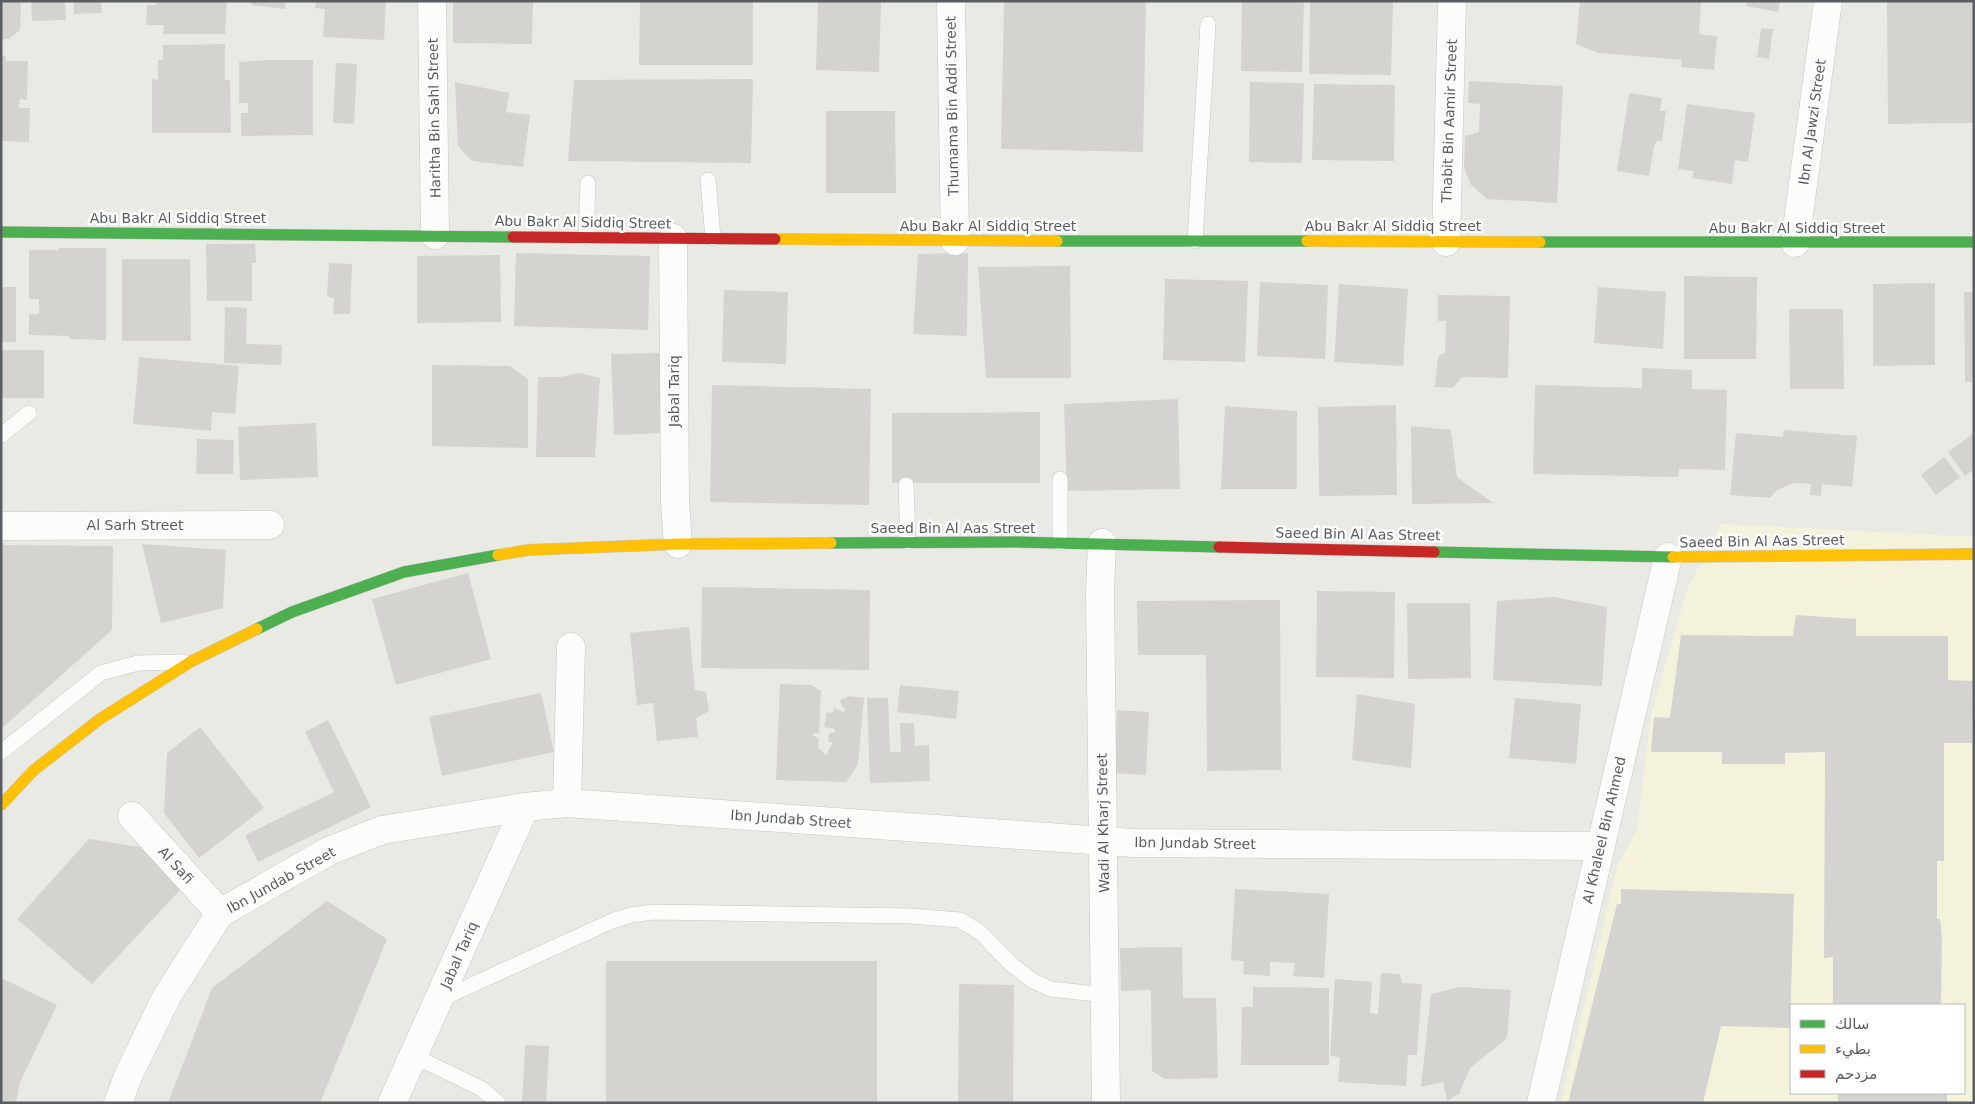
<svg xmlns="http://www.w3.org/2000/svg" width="1975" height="1104" font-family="'DejaVu Sans',Cairo,sans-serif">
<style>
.commercial{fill:#f5f2dc;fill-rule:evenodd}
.building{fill:#d4d3cf}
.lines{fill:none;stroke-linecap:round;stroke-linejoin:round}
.lane-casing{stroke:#c7c8c6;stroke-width:16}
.street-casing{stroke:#c7c8c6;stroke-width:29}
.fast-casing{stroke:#c7c7c6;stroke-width:12}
.slow-casing{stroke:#c7c7c6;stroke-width:12}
.jam-casing{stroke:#c7c7c6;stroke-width:12}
.lane{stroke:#fcfcfb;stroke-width:15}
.street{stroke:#fcfcfb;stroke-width:28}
.fast{stroke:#4caf50;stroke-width:11}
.slow{stroke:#ffc107;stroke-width:11}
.jam{stroke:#c62828;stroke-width:11}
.labels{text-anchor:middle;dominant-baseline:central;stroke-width:5;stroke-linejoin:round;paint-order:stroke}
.street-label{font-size:14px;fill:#5a5d63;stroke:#fff}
</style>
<rect width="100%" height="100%" fill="#eaeae4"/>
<path class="commercial" d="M1720 524 1974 537V1103H1561L1618 864 1637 831 1651 715 1687 590ZM1791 1005H1964V1093H1791Z"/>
<g class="building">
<path d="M1 1H21L20 30 9 39H1Z"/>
<path d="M31 1H65L66 20 32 21Z"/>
<path d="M74 1H101L102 13 74 14Z"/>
<path d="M156 1H227L225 34H163L164 25H146L147 5H156Z"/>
<path d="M252 1H286L285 9 251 5Z"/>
<path d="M316 1H386L384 40 323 37 325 9 315 8Z"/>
<path d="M453 1H533L532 44 453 43Z"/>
<path d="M640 1H753V65H639Z"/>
<path d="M818 1H881L879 72 816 70Z"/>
<path d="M1004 1H1146L1143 152 1001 149Z"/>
<path d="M1242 1H1304L1302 72 1241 71Z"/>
<path d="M1310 1H1393L1391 75 1309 74Z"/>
<path d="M1580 1H1701L1699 34 1717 36 1714 70 1681 67 1682 60 1598 53 1576 44Z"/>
<path d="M1747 1H1780L1778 12 1746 6Z"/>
<path d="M1887 1H1974V123L1888 124Z"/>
<path d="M1761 28 1773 29 1769 59 1757 57Z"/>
<path d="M225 44V80H230L231 133H152V79L158 80V60H163V45Z"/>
<path d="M1 55 6 56V61H28L27 100 20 99 19 108H30L29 142 1 141Z"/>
<path d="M267 60H313V135L241 136V113H248V103H239V62Z"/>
<path d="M336 63 357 64 354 124 333 123Z"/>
<path d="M753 79 751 163 568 161 574 80Z"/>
<path d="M1469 81 1563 86 1557 203 1487 199 1471 185 1464 168 1465 136 1479 132 1480 104 1468 103Z"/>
<path d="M455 82 509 93 506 112 530 115 523 167 472 161 458 146Z"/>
<path d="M1250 82 1304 83 1302 163 1249 162Z"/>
<path d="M1314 84 1395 85 1394 161 1312 160Z"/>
<path d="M1629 93 1662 98 1660 111H1666L1662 141H1657L1654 146 1649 176 1617 171Z"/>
<path d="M1687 104 1755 113 1748 162 1735 160 1732 184 1692 178 1694 171 1678 169Z"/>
<path d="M826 111H895L896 193H826Z"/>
<path d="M206 244H255L256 263H252V301H207Z"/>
<path d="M59 248H106V340L70 339 69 336 29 335V314H39V299H29V250H59Z"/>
<path d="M516 253 650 256 648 330 514 326Z"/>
<path d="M968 253 967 336 913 334 918 254Z"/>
<path d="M500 255 501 322 417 323V256Z"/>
<path d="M122 259H190L191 341H122Z"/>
<path d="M329 263 352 264 350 314H333L334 299 327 296Z"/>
<path d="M1070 266 1071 378H986L978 267Z"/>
<path d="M1684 276 1757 277 1756 359H1684Z"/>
<path d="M1165 279 1248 281 1245 362 1163 360Z"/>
<path d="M1260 282 1328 285 1325 359 1257 356Z"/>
<path d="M1935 283V365L1873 366V284Z"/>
<path d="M1339 284 1408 289 1403 366 1334 362Z"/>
<rect x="1" y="287" width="15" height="55"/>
<path d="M1598 287 1666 292 1663 349 1594 343Z"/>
<path d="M724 290 788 292 786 364 722 362Z"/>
<path d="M1964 292H1974V382H1965Z"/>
<path d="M1438 295 1510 296 1508 378 1462 377 1453 388 1435 387 1438 356 1445 353 1446 321H1438Z"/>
<path d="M225 307 247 308 246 344 282 345 281 365 224 363Z"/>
<path d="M1789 309H1843L1844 389H1790Z"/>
<rect x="1" y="350" width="43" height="48"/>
<path d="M666 353 668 433 614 435 611 354Z"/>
<path d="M139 357 239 366 235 414 212 412 211 431 133 424Z"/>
<path d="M432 365 510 366 528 379V448L432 446Z"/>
<path d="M1642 368 1692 370V389L1727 390 1725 470 1679 469 1678 477 1533 474 1535 385 1642 388Z"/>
<path d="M579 373 600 378 595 457H536L538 377H560Z"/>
<path d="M712 385 871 389 869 505 710 502Z"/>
<path d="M1178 399 1180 489 1067 491 1064 404Z"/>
<path d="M1396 405 1397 495 1319 496 1318 407Z"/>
<path d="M1225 406 1297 411V489H1221Z"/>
<path d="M1040 412V483H892V413Z"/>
<path d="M316 423 318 477 240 480 238 427Z"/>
<path d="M1411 426 1451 430 1457 477 1493 503 1412 504Z"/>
<path d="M1784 430 1857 436 1852 487 1822 484 1821 496 1810 495 1811 484 1794 483 1777 490 1770 498 1730 495 1736 433 1783 437Z"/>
<path d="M1974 433V469L1965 476 1948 452Z"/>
<path d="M197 439 234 440 233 474H196Z"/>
<path d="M1944 457 1960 477 1936 495 1921 475Z"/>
<path d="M142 544 226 550 223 608 161 623Z"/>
<path d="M1 545 113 546 112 630 1 729Z"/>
<path d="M468 573 491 659 396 685 372 599Z"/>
<path d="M702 587 870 590 869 670 701 668Z"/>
<path d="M1317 591 1395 592 1394 678 1316 677Z"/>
<path d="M1554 597 1607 607 1602 686 1493 680 1497 601Z"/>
<path d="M1280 600 1281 770 1207 771 1206 655H1138L1137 601Z"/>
<path d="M1407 603H1470L1471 678 1408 679Z"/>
<path d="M1796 615 1856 619V636H1948V680L1973 681 1972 743H1944V861H1937V919H1940L1942 937 1941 1005H1833V957L1824 958 1825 752 1785 753V764H1722V752H1651L1654 717 1670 718 1681 635 1793 636Z"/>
<path d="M689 627 695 690 706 692 709 711 696 718 698 737 657 741 653 703 637 705 630 633Z"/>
<path d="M780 684 811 685 821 691 819 733H814L813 735 819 739 818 747 826 755 833 742H828L829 733H835V729L824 727 827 712 833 713 834 708 844 712 846 707 843 708 840 700 849 696 864 698 858 764 846 782 776 780Z"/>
<path d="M900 685 959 691 956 719 897 712Z"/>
<path d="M541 693 554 752 442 776 429 717Z"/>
<path d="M1357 694 1415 704 1411 768 1352 760Z"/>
<path d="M867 698H888L890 752H901L900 723H914L915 746 929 745 930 781 870 783Z"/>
<path d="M1515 698 1581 704 1576 764 1509 758Z"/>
<path d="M1117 710 1149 712 1146 775 1114 773Z"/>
<path d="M328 720 371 807 258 862 245 835 334 792 305 732Z"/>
<path d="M200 727 264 808 199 858 164 813 167 753Z"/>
<path d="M89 839 140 847 181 889 92 984 17 919Z"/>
<path d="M1235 889 1329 894 1324 978 1293 976 1295 963 1270 962V976L1243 974 1244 961 1231 960Z"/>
<path d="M1621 889 1794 894 1790 1028 1721 1026 1703 1103H1568L1617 904H1621Z"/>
<path d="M327 901 387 939 320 1103H168L212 988Z"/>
<path d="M1182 947 1183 998H1216L1218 1078 1165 1079 1152 1071 1151 990 1121 991 1120 948Z"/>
<rect x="606" y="961" width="271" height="142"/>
<path d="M1381 973 1400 974 1402 983 1422 984 1417 1055H1408L1406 1086 1338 1082 1340 1057 1330 1056 1335 979 1372 982 1370 1013 1378 1014Z"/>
<path d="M1 978 57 1005 20 1082 16 1103H1Z"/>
<path d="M959 984 1014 985 1013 1103H958Z"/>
<path d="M1253 987 1329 988V1065H1241L1242 1007H1253Z"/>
<path d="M1459 987 1511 990 1507 1038 1470 1068 1459 1094 1447 1101 1443 1082 1421 1087 1431 994Z"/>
<path d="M525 1045 549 1046 546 1103H522Z"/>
<rect x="1838" y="1093" width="109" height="10"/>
</g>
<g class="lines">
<g class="lane-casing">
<g id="lane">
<path d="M708 180 713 238"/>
<path d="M586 237 588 183"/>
<path d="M1195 241 1208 24"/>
<path d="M1 435 29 413"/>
<path d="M906 485 908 542"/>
<path d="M1060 543V479"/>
<path d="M1 752 101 673 138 663 183 662"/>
<path d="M439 1000 612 921 631 915 653 912 911 916 960 920 980 932 1011 964 1033 981 1051 989 1105 995"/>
<path d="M414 1056 482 1089 498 1103"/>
</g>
</g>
<g class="street-casing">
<g id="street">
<path d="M432 1 435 235"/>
<path d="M951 1 955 241"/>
<path d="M673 238 675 502 678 544"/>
<path d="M1446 242 1452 1"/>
<path d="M1795 243 1828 1"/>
<path d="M1 526 270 525"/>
<path d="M1102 543 1100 592 1106 1103"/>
<path d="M567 803 571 647"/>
<path d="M132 816 220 913"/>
<path d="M118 1103 128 1076 167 996 220 913 329 851 382 830 525 807 567 803 1133 843 1601 846"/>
<path d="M392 1103 525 807"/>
<path d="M1541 1103 1668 557"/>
</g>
</g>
<g class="fast-casing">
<g id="fast">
<path d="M1 232 513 237"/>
<path d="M1057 241H1307"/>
<path d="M1540 242H1974"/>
<path d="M831 543 1013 542 1219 547"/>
<path d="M1434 552 1673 557"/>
<path d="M257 629 292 612 404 572 498 555"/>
</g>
</g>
<g class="slow-casing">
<g id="slow">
<path d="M775 239 1057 241"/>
<path d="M1307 241 1540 242"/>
<path d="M498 555 528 550 678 544 831 543"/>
<path d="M1673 557 1974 554"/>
<path d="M1 805 34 770 100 719 192 661 257 629"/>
</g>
</g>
<g class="jam-casing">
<g id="jam">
<path d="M513 237 775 239"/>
<path d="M1219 547 1434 552"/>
</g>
</g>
<use href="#lane" class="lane"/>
<use href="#street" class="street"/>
<use href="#fast" class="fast"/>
<use href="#slow" class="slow"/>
<use href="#jam" class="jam"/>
</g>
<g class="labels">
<g class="street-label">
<text transform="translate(952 106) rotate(-91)">Thumama Bin Addi Street</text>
<text transform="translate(434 118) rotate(-91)">Haritha Bin Sahl Street</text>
<text transform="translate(1449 121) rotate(-88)">Thabit Bin Aamir Street</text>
<text transform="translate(1812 122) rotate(-82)">Ibn Al Jawzi Street</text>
<text x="178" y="218">Abu Bakr Al Siddiq Street</text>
<text transform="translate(583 222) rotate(1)">Abu Bakr Al Siddiq Street</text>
<text x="988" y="226">Abu Bakr Al Siddiq Street</text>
<text x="1393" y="226">Abu Bakr Al Siddiq Street</text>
<text x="1797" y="228">Abu Bakr Al Siddiq Street</text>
<text transform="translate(674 391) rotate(-90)">Jabal Tariq</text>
<text x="135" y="525">Al Sarh Street</text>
<text x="953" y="528">Saeed Bin Al Aas Street</text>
<text transform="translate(1358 534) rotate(1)">Saeed Bin Al Aas Street</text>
<text transform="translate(1762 541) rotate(-1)">Saeed Bin Al Aas Street</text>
<text transform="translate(791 819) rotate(4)">Ibn Jundab Street</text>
<text transform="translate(1103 823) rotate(-91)">Wadi Al Kharj Street</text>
<text transform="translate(1604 830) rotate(-77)">Al Khaleel Bin Ahmed</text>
<text transform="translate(1195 843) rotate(1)">Ibn Jundab Street</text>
<text transform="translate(176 865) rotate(48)">Al Safi</text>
<text transform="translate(281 880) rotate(-29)">Ibn Jundab Street</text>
<text transform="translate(459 955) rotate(-66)">Jabal Tariq</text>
</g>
</g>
<rect width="1975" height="1104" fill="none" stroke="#5a5d63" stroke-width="5"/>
<rect x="1790" y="1004" width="175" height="90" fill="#ffffff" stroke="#bdbec1"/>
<rect x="1800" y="1020" width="25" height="8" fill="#4caf50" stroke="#bdbec1"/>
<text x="1835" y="1029" font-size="15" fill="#5a5d63">سالك</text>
<rect x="1800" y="1045" width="25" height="8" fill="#ffc107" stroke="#bdbec1"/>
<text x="1835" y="1054" font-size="15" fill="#5a5d63">بطيء</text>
<rect x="1800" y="1070" width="25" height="8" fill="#c62828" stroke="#bdbec1"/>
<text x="1835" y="1079" font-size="15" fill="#5a5d63">مزدحم</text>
</svg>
